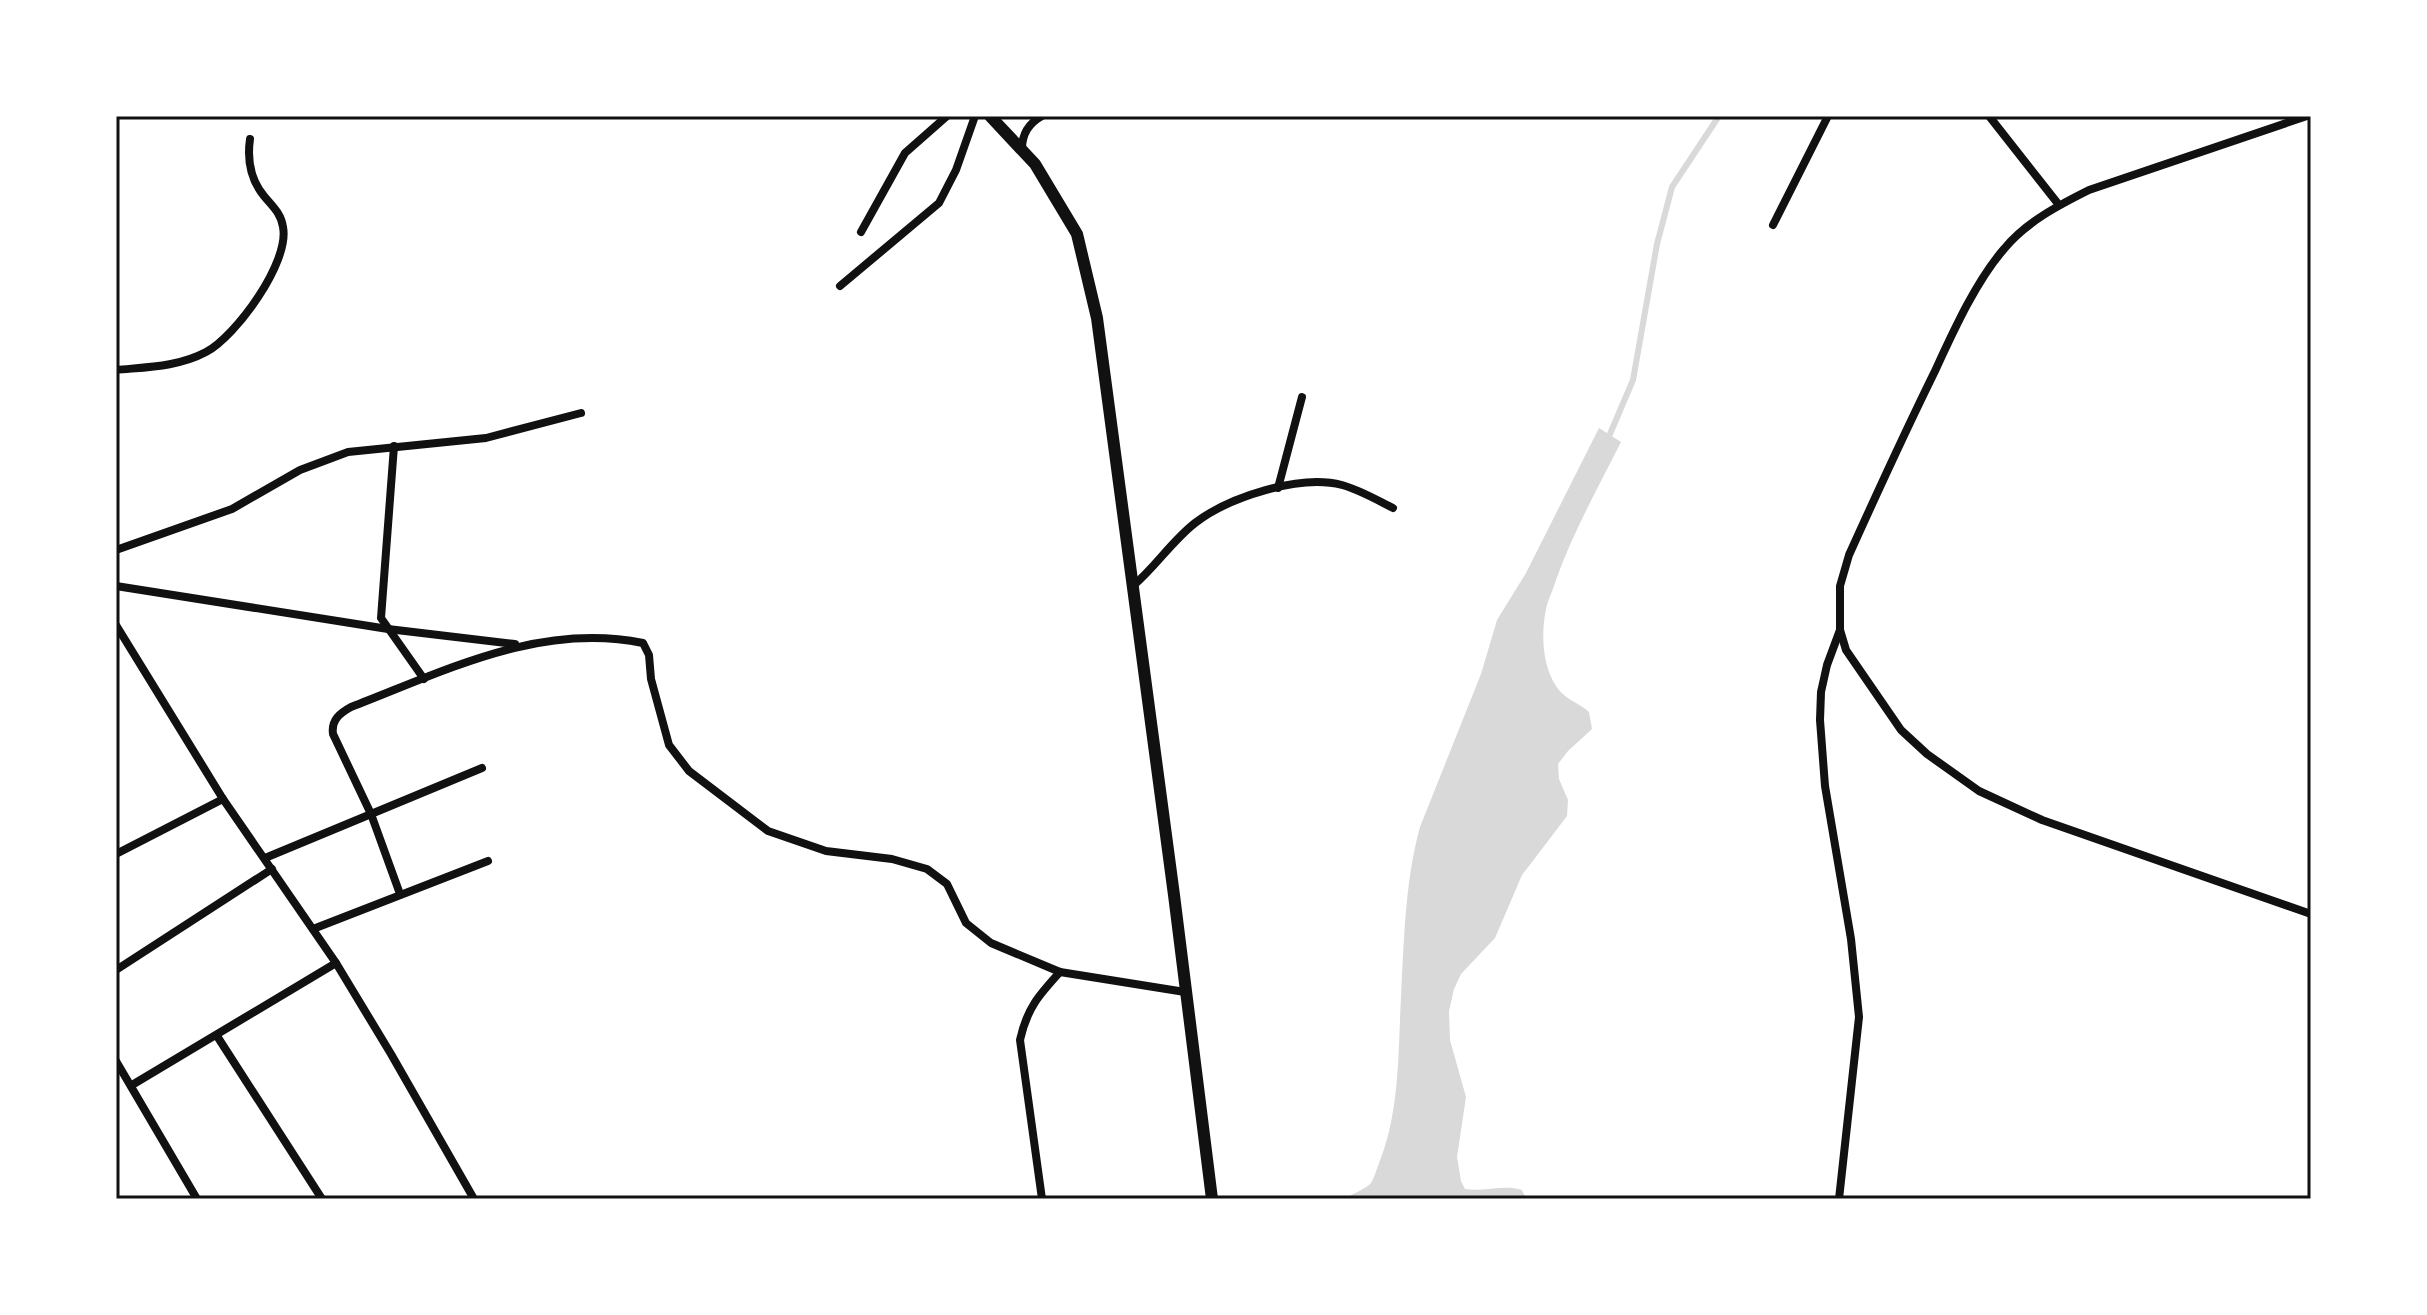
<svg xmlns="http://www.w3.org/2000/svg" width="2427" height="1315" font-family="Montserrat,sans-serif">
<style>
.water{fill:#d9d9d9}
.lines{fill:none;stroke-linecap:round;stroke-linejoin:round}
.stream{stroke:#d9d9d9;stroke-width:6}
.minor{stroke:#111;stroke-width:8}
.tertiary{stroke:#111;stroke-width:12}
.neatline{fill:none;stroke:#111;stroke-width:3}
</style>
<rect width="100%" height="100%" fill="#fff"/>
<path class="water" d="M1599 428 1621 442C1598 488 1573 532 1556 580 1553 590 1548 600 1546 609 1541 633 1542 665 1556 686 1565 700 1578 702 1589 712L1592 729 1568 751 1558 764 1559 779 1568 800 1567 816 1522 875 1495 938 1461 974 1454 989 1449 1011 1450 1040 1466 1097 1457 1157 1461 1181 1465 1189C1484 1192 1505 1184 1522 1190L1526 1199H1345C1352 1193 1365 1190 1371 1183 1374 1178 1376 1171 1378 1166 1400 1113 1398 1054 1401 997 1404 941 1405 881 1420 827L1481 674 1497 620 1526 573Z"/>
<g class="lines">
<path class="stream" d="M1607 441 1633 380 1657 244 1672 187 1719 116"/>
<g class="minor">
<path d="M1989 116 2059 205"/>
<path d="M2307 116 2089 190C2059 205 2026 222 2004 249 1976 281 1953 332 1935 371 1905 432 1877 493 1849 555L1840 586V630L1846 650 1901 730 1927 754 1979 791 2042 820 2311 914"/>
<path d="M1022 149C1022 134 1029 123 1042 116"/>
<path d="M1773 225 1828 116"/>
<path d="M861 232 905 153 947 116"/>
<path d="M840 286 939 203 956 170 975 116"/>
<path d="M116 370C146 367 178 367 206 352 236 336 290 262 283 227 281 213 272 206 264 196 250 179 247 160 250 139"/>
<path d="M394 446 381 618 424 679"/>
<path d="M1278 488 1302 397"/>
<path d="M116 550 232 509 300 470 348 452 486 438 581 413"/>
<path d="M1134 585C1156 566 1172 541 1195 523 1229 497 1300 474 1342 485 1360 490 1377 500 1393 508"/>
<path d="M116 586 388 629 515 644"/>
<path d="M116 625 223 799 336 963 391 1054 474 1199"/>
<path d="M116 854 223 799"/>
<path d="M265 858 482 768"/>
<path d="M400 894 371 814 333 734C331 720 340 713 351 707 445 671 539 622 643 643L649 655 651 679 669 745 689 771 768 831 826 851 892 859 927 869 947 884 966 923 991 943 1060 972 1185 992"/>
<path d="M313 929 488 861"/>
<path d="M116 970 272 869"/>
<path d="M217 1036 322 1199"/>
<path d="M116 1061 197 1199"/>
<path d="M132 1085 336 963"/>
<path d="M1042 1199 1020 1040C1027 1008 1039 995 1060 972"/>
<path d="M1839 1199 1859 1017 1851 939 1825 786 1820 720 1821 692 1827 665 1840 630"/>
</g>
<path class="tertiary" d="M990 116 1035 164 1077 234 1097 318 1174 895 1212 1199"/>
</g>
<rect width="2427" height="1315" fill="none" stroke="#ffffff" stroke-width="236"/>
<rect x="118" y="118" width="2191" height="1079" class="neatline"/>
</svg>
